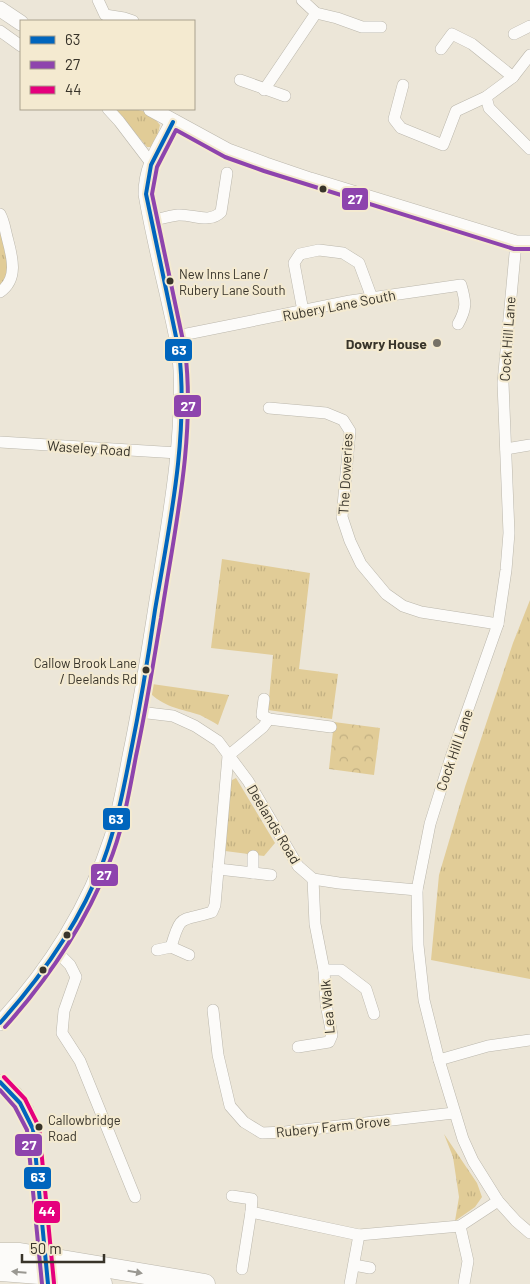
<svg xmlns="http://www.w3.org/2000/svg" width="530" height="1284" font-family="Barlow,sans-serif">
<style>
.grass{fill:url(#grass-tufts)}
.park{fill:url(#park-crowns)}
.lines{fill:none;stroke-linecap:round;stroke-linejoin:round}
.street-casing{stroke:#bbb7ac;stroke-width:12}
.secondary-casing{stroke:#bbb7ac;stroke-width:16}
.highway-casing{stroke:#bbb7ac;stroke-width:21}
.street{stroke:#fcfbf9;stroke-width:11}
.secondary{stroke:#fcfbf9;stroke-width:15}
.highway{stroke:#fcfbf9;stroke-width:20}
.secondary-bridge-casing{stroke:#bbb7ac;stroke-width:16;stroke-linecap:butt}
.secondary-bridge{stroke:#fcfbf9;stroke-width:15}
.bus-1-casing{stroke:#f4ead0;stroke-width:8}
.bus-2-casing{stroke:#f4ead0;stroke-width:8}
.bus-3-casing{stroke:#f4ead0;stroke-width:8}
.bus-1{stroke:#0065bd;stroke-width:4}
.bus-2{stroke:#8e44ad;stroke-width:4}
.bus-3{stroke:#e5007d;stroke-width:4}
.oneway{fill:#9a9892}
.bus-dot{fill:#38342a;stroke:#f4ead0;stroke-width:2}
.poi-dot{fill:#777267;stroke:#f4ead0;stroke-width:2}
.labels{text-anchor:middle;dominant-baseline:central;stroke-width:4;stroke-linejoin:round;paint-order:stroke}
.bus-label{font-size:13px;fill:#38342a;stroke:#f4ead0;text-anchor:start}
.street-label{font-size:14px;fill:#38342a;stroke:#f4ead0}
.poi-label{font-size:14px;font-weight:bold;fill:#38342a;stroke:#f4ead0;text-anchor:end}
.line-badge{stroke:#f4ead0;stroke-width:2}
.badge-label{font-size:14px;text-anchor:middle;font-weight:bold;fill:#fff}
</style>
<defs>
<pattern id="grass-tufts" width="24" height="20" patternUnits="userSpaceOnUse" patternTransform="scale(1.25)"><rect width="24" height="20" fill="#e1cc97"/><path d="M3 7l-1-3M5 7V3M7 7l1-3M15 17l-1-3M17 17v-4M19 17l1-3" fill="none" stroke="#c2b082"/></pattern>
<pattern id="park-crowns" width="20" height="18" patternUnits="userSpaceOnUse" patternTransform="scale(1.25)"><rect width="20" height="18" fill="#e1cc97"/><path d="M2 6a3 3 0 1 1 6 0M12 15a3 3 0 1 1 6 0" fill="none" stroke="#c2b082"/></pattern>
</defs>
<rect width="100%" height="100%" fill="#ece6d8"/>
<g class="grass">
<path d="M115 109C135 109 147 107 160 125L156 142 151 147H147Z"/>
<path d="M0 225 10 273 0 288Z"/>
<path d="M222 559 310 573 299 669 338 674 332 719 268 710 273 655 211 648Z"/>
<path d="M530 600V979L431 960 439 875 465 787 513 643Z"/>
<path d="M152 684 229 695 218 725C213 722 206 718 200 715 182 709 166 708 151 694Z"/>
<path d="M236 778 275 843 264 856 225 851 230 781Z"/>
<path d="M444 1134 477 1183 482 1197 475 1207 455 1221 459 1197 453 1157Z"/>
</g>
<path class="park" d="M334 722 380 728 374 775 329 769Z"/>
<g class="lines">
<g class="street-casing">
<g id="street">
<path d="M98 0 105 15 124 18 133 21"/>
<path d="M302 0 316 13 337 18 362 27H381"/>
<path d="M0 31 21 46"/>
<path d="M514 34 530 26"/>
<path d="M441 49 452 34 472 44 513 77"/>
<path d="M240 80 285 96"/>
<path d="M403 85 394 119 401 128 443 145 456 111 486 97 513 77 530 55"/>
<path d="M264 90 316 13"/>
<path d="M486 97 489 108 530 149"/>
<path d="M108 109 119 121 151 163"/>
<path d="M0 214C4 221 5 229 7 237 12 256 19 279 0 292"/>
<path d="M151 221C160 219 169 216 178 215 193 214 209 224 221 212L227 173"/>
<path d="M516 243 503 383 509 533 506 570 498 624 451 757 430 824 417 890 418 945 424 1000 439 1060 463 1139 473 1161 498 1201 516 1221 530 1233"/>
<path d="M303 311 294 263 300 254 319 250 343 253 359 263 372 298"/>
<path d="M177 336 350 301 461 285C466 302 467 308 458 324"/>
<path d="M269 408 326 413 343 420 350 431 342 517 350 541 361 564 386 594 403 606 421 612 498 624"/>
<path d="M0 442 178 453"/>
<path d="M506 449 530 445"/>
<path d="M139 712 173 716 195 726 218 741 248 781 298 866 313 879 339 883 417 890"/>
<path d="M269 719 331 727"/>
<path d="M218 869 271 875"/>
<path d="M253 873V856"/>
<path d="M171 947C181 912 181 922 212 912L215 905 228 756 263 727 269 719 262 715 264 699"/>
<path d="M157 950 171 947 189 955"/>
<path d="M56 951 70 965 76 977 64 1011 62 1033 80 1061 135 1197"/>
<path d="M324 970H341L366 989 374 1014"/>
<path d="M213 1010 218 1055 230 1106 244 1122 262 1133 285 1132 454 1113"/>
<path d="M298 1047 329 1042 332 1035 326 1004 324 970 315 924 313 879"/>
<path d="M439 1060 488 1046 530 1040"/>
<path d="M232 1196 252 1199 251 1212 359 1235 460 1226 498 1201"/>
<path d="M460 1226 468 1261 464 1284"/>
<path d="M354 1265 370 1268"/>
<path d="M242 1269 251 1212"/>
<path d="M350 1284 359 1235"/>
</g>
</g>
<g class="secondary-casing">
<g id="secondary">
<path d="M0 9 21 23"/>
<path d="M151 109 228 151 266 165 310 180 516 243H530"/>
<path d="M0 1023C49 971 90 906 112 837 120 811 125 783 130 756 142 700 150 644 159 588 170 517 184 442 181 370 180 345 173 321 168 297 160 263 152 229 146 194 146 165 160 147 173 122"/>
<path d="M0 1082 15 1094 26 1110 33 1129 44 1237"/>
</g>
</g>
<g class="highway-casing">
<g id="highway">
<path d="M0 1253H20L205 1284"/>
<path d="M0 1271 52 1275 102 1284"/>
</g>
</g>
<use href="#street" class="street"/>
<use href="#secondary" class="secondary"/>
<use href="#highway" class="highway"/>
<g class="secondary-bridge-casing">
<path id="secondary-bridge" d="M44 1237 48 1284"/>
</g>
<use href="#secondary-bridge" class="secondary-bridge"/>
<g class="bus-1-casing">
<g id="bus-1">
<path d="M0 1023C43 975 80 922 103 862 116 827 123 792 130 756 140 707 148 659 155 610 169 527 189 436 179 351L146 194 151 165 173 122"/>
<path d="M0 1082 20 1103 33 1129 48 1284"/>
</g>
</g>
<g class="bus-2-casing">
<g id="bus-2">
<path d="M5 1027C48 979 84 926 108 866 123 830 129 793 136 756 146 710 153 664 161 618 174 532 196 437 185 350L152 194 157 167 176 130 225 157 264 171 514 249H530"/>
<path d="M0 1090 15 1107 27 1130 42 1284"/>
</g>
</g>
<g class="bus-3-casing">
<path id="bus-3" d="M4 1077 25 1099 39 1127 54 1283"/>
</g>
<use href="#bus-1" class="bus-1"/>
<use href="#bus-2" class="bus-2"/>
<use href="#bus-3" class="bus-3"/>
</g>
<defs><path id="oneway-solid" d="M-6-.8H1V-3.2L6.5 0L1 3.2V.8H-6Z" transform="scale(1.25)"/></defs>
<g class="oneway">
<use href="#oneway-solid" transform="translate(19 1272) rotate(-175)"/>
<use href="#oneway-solid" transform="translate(135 1272) rotate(10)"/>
</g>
<g class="bus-dot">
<circle cx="323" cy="189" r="4.5"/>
<circle cx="170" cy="281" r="4.5"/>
<circle cx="146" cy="670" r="4.5"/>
<circle cx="67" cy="935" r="4.5"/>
<circle cx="43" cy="970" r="4.5"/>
<circle cx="39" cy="1127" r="4.5"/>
</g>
<circle class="poi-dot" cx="437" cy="343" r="5"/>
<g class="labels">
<g class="bus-label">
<text x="179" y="274">New Inns Lane /<tspan x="179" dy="16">Rubery Lane South</tspan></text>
<text x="137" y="663" text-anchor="end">Callow Brook Lane<tspan x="137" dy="16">/ Deelands Rd</tspan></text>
<text x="48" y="1120">Callowbridge<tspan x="48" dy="16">Road</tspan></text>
</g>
<g class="street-label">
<text transform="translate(339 305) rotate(-11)">Rubery Lane South</text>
<text transform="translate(507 339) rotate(-86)">Cock Hill Lane</text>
<text transform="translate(89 448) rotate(4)">Waseley Road</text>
<text transform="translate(345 474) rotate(-87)">The Doweries</text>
<text transform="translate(454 750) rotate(-71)">Cock Hill Lane</text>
<text transform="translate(274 824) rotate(59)">Deelands Road</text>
<text transform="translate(327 1007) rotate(-95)">Lea Walk</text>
<text transform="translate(333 1126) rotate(-6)">Rubery Farm Grove</text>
</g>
<g class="poi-label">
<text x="427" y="343">Dowry House</text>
</g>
</g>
<g class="line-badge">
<rect x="341" y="187" width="28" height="24" rx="5" fill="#8e44ad"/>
<rect x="164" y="338" width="29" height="24" rx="5" fill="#0065bd"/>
<rect x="173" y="394" width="29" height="24" rx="5" fill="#8e44ad"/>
<rect x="102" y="807" width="29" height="24" rx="5" fill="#0065bd"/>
<rect x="90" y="863" width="29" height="24" rx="5" fill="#8e44ad"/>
<rect x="14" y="1133" width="29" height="24" rx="5" fill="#8e44ad"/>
<rect x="23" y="1166" width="29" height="24" rx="5" fill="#0065bd"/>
<rect x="33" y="1200" width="28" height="24" rx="5" fill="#e5007d"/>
</g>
<g class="badge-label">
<text x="355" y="204">27</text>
<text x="179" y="355">63</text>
<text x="188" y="411">27</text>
<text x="116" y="824">63</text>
<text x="104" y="880">27</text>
<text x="29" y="1150">27</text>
<text x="38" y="1182">63</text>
<text x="47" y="1216">44</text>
</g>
<rect x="20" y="20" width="175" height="90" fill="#f4ead0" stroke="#a9a18e"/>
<rect x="30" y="36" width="25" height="8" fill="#0065bd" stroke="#a9a18e"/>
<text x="65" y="45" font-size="15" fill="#38342a">63</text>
<rect x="30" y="61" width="25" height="8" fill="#8e44ad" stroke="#a9a18e"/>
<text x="65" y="70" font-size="15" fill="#38342a">27</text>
<rect x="30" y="86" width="25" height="8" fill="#e5007d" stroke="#a9a18e"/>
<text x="65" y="95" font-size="15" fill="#38342a">44</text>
<path d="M22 1254v8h82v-8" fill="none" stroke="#38342a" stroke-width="2.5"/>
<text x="30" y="1254" font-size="15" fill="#38342a" stroke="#f4ead0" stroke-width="4" paint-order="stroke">50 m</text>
</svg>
